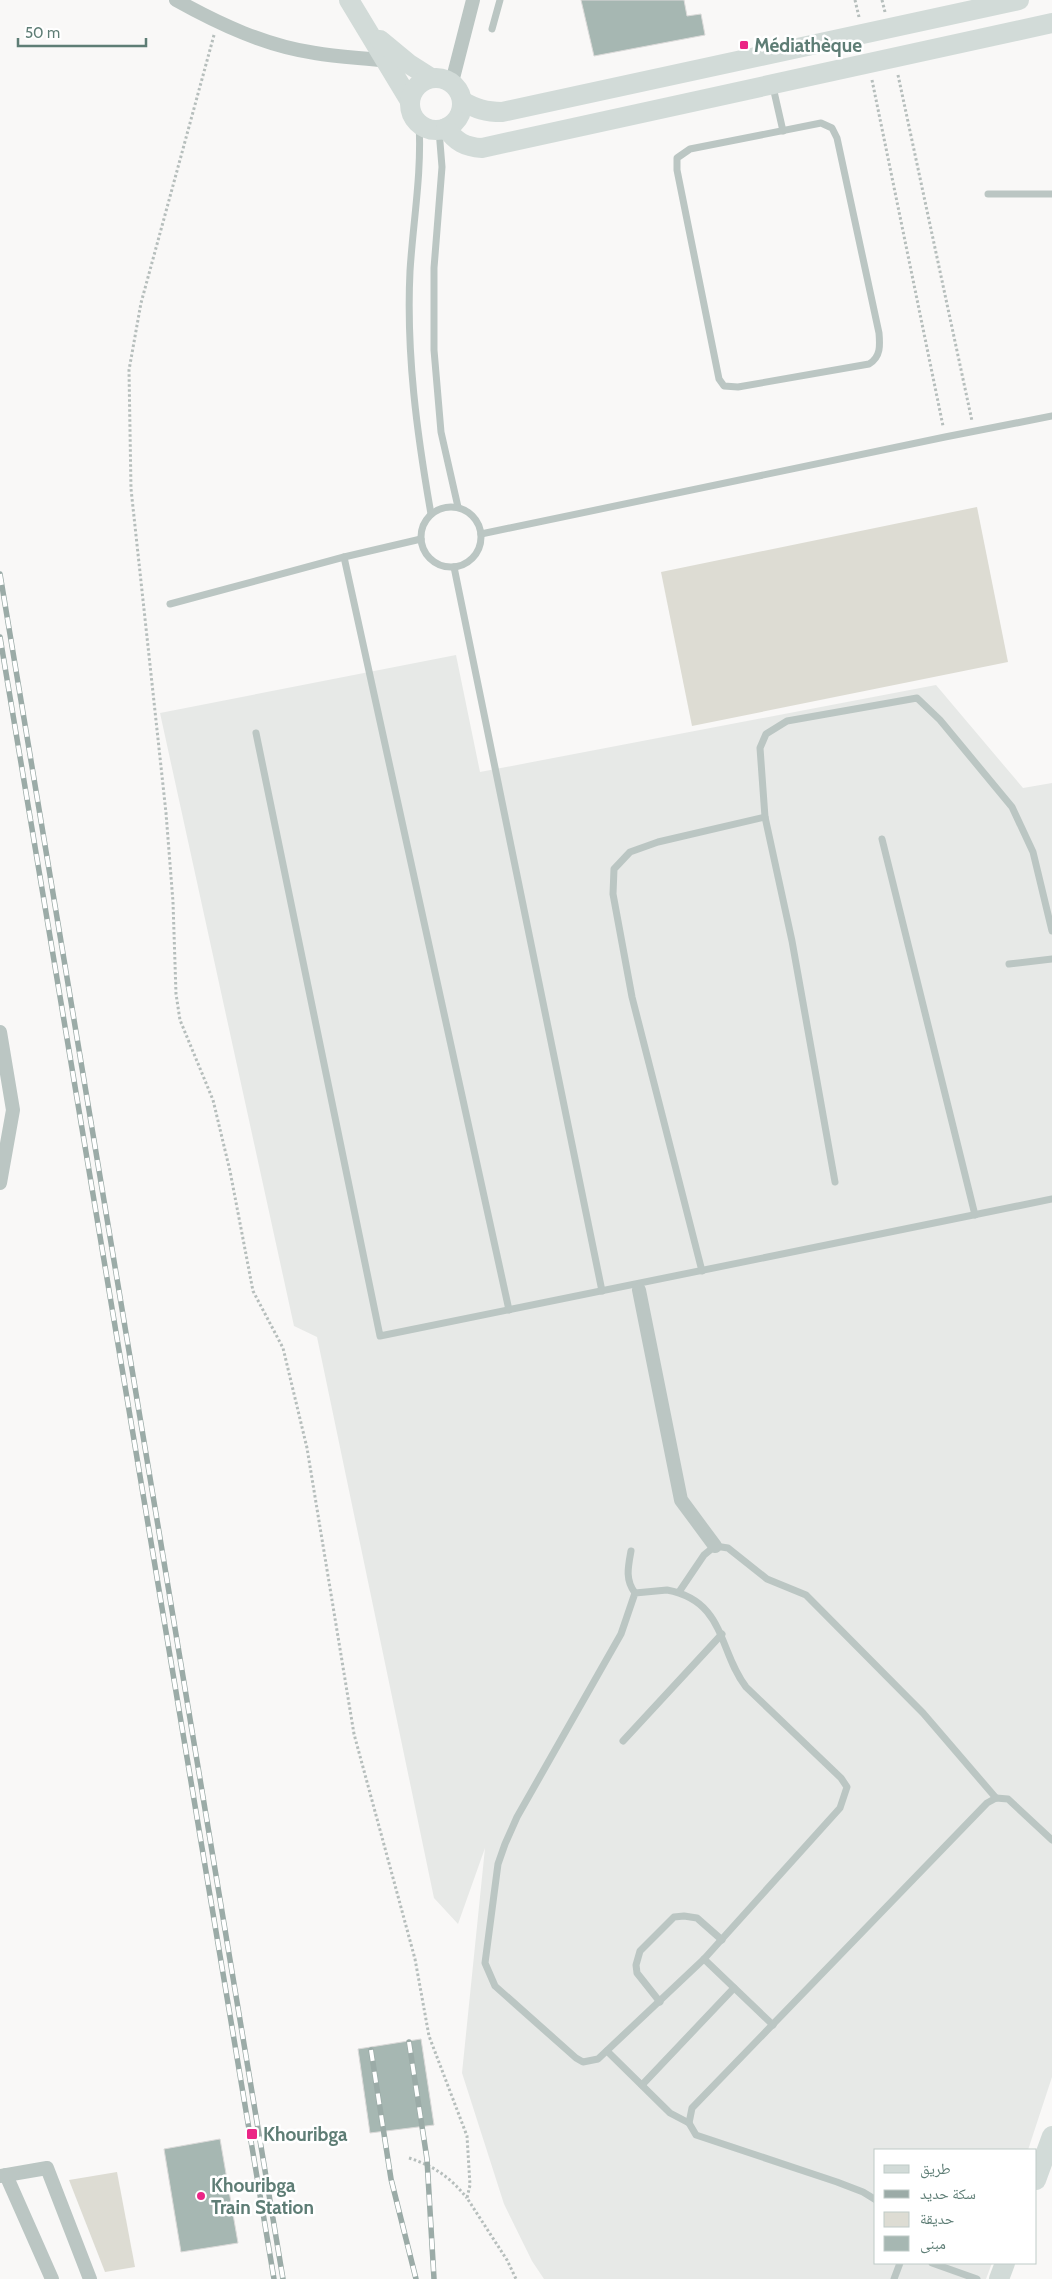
<svg xmlns="http://www.w3.org/2000/svg" width="1052" height="2279" font-family="Cabin,'Noto Naskh Arabic',sans-serif">
<style>
.built{fill:#e7e9e7}
.green{fill:#dddcd3}
.building{fill:#a6b7b2;stroke:#dbdad9}
.lines{fill:none;stroke-linecap:round;stroke-linejoin:round}
.path{stroke:#b6bebc;stroke-width:3;stroke-dasharray:2.5 2.5;stroke-linecap:butt}
.service{stroke:#bbc6c3;stroke-width:7}
.minor{stroke:#bbc6c3;stroke-width:14}
.secondary{stroke:#d2dbd8;stroke-width:20}
.rail-casing{stroke:#9baba7;stroke-width:5.5}
.rail{stroke:#fff;stroke-width:4;stroke-dasharray:11;stroke-linecap:butt}
.poi-dot{fill:#eb2686;stroke:#fff;stroke-width:2}
.labels{text-anchor:middle;dominant-baseline:central;stroke-width:5;stroke-linejoin:round;paint-order:stroke}
.poi-label{font-size:19px;font-weight:bold;fill:#5e7d75;stroke:#fff;text-anchor:start}
</style>
<rect width="100%" height="100%" fill="#f9f8f7"/>
<path class="built" d="M456 655 480 772 936 685 1023 788 1052 783V2077L1028 2150H876V2263H992L986 2279H544L532 2261 504 2204 462 2073 485 1848 458 1924 434 1898 317 1337 294 1326 160 713Z"/>
<g class="green">
<path d="M977 507 1008 662 692 726 661 572Z"/>
<path d="M117 2172 135 2267 105 2272 69 2180Z"/>
</g>
<g class="building">
<path d="M581 0H684L687 16 701 14 705 35 594 56Z"/>
<path d="M421 2039 434 2125 370 2133 358 2049Z"/>
<path d="M220 2139 238 2243 181 2252 164 2149Z"/>
</g>
<g class="lines">
<g class="path">
<path d="M855 0 859 17"/>
<path d="M882 0 885 12"/>
<path d="M214 35 141 303 129 370 131 489 166 813 173 902 176 994 180 1020 213 1100 230 1171 253 1291 283 1348 307 1448 354 1734 415 1959 429 2036 467 2136 470 2185 467 2198 507 2260 516 2279"/>
<path d="M898 75 972 421"/>
<path d="M872 80 943 426"/>
<path d="M409 2158C434 2166 450 2177 467 2198"/>
</g>
<g class="service">
<path d="M492 29 500 0"/>
<path d="M773 87 783 131"/>
<path d="M419 123C422 173 413 222 410 271 406 353 417 434 431 514"/>
<path d="M821 123 832 128 837 138 879 333C880 345 881 357 869 364L738 387 724 386 719 379 677 170V158L690 149Z"/>
<path d="M439 130 442 167 434 268V350L441 432 458 507"/>
<path d="M988 194H1052"/>
<circle cx="451" cy="537" r="30"/>
<path d="M481 534 945 437 1052 416"/>
<path d="M344 557 509 1310"/>
<path d="M454 567 602 1291"/>
<path d="M170 604 344 557 421 539"/>
<path d="M256 733 380 1336 1052 1199"/>
<path d="M882 839 975 1215"/>
<path d="M1009 964 1052 959"/>
<path d="M835 1182 792 941 765 817 760 748 766 734 787 721 917 698 940 720 1012 807 1033 852 1052 931"/>
<path d="M702 1271 632 997 613 894 614 869 630 852 658 842 765 817"/>
<path d="M631 1551C628 1567 625 1580 635 1593"/>
<path d="M667 1590C726 1601 718 1651 746 1687L841 1778 847 1787 840 1808 704 1959 598 2059 583 2062 576 2058 495 1986 485 1963 498 1864 505 1844 517 1817 621 1634 635 1593Z"/>
<path d="M679 1592 704 1555 715 1546 728 1548 767 1579 806 1595 923 1713 996 1798"/>
<path d="M623 1741 722 1634"/>
<path d="M704 1959 773 2025"/>
<path d="M660 2002 637 1973 636 1965 640 1951 674 1917 684 1916 697 1918 722 1940"/>
<path d="M607 2051 670 2113 689 2123"/>
<path d="M642 2085 734 1988"/>
<path d="M876 2200 863 2192 837 2182 696 2135 689 2123 692 2108 987 1803 996 1798 1008 1799 1052 1840"/>
<path d="M932 2263 977 2279"/>
<path d="M894 2279 900 2263"/>
</g>
<g class="minor">
<path d="M176 0C219 24 266 46 315 53 338 57 363 58 387 61"/>
<path d="M452 82 473 0"/>
<path d="M0 1032 13 1110 0 1183"/>
<path d="M639 1290 681 1500 715 1546"/>
<path d="M6 2175 52 2279"/>
<path d="M0 2176 47 2168 90 2279"/>
</g>
<g class="secondary">
<path d="M349 0 410 101"/>
<path d="M380 40 409 64 431 78"/>
<circle cx="436" cy="104" r="26"/>
<path d="M462 101C476 109 486 112 502 112L1019 0"/>
<path d="M446 128C456 142 465 147 482 148L1052 23"/>
<path d="M1036 2180 1052 2136"/>
<path d="M999 2279 1005 2263"/>
</g>
<g class="rail-casing">
<g id="rail">
<path d="M0 574 283 2279"/>
<path d="M0 637 274 2279"/>
<path d="M409 2042 427 2159 434 2279"/>
<path d="M371 2050 391 2179 416 2279"/>
</g>
</g>
<use href="#rail" class="rail"/>
</g>
<g class="poi-dot">
<rect x="739" y="40" width="10" height="10" rx="2.5"/>
<rect x="246" y="2128" width="12" height="12" rx="2.5"/>
<circle cx="201" cy="2196" r="5"/>
</g>
<g class="labels">
<g class="poi-label">
<text x="754" y="45">Médiathèque</text>
<text x="263" y="2134">Khouribga</text>
<text x="211" y="2185">Khouribga<tspan x="211" dy="22">Train Station</tspan></text>
</g>
</g>
<rect x="874" y="2149" width="162" height="115" fill="#ffffff" stroke="#bfcbc8"/>
<rect x="884" y="2165" width="25" height="8" fill="#d2dbd8" stroke="#bfcbc8"/>
<text x="920" y="2174" font-size="15" fill="#5e7d75">طريق</text>
<rect x="884" y="2190" width="25" height="8" fill="#9baba7" stroke="#bfcbc8"/>
<text x="920" y="2199" font-size="15" fill="#5e7d75">سكة حديد</text>
<rect x="884" y="2212" width="25" height="15" fill="#dddcd3" stroke="#bfcbc8"/>
<text x="920" y="2224" font-size="15" fill="#5e7d75">حديقة</text>
<rect x="884" y="2236" width="25" height="15" fill="#a6b7b2" stroke="#bfcbc8"/>
<text x="920" y="2249" font-size="15" fill="#5e7d75">مبنى</text>
<path d="M18 38v8h128v-8" fill="none" stroke="#5e7d75" stroke-width="2.5"/>
<text x="25" y="38" font-size="15" fill="#5e7d75" stroke="#ffffff" stroke-width="4" paint-order="stroke">50 m</text>
</svg>
